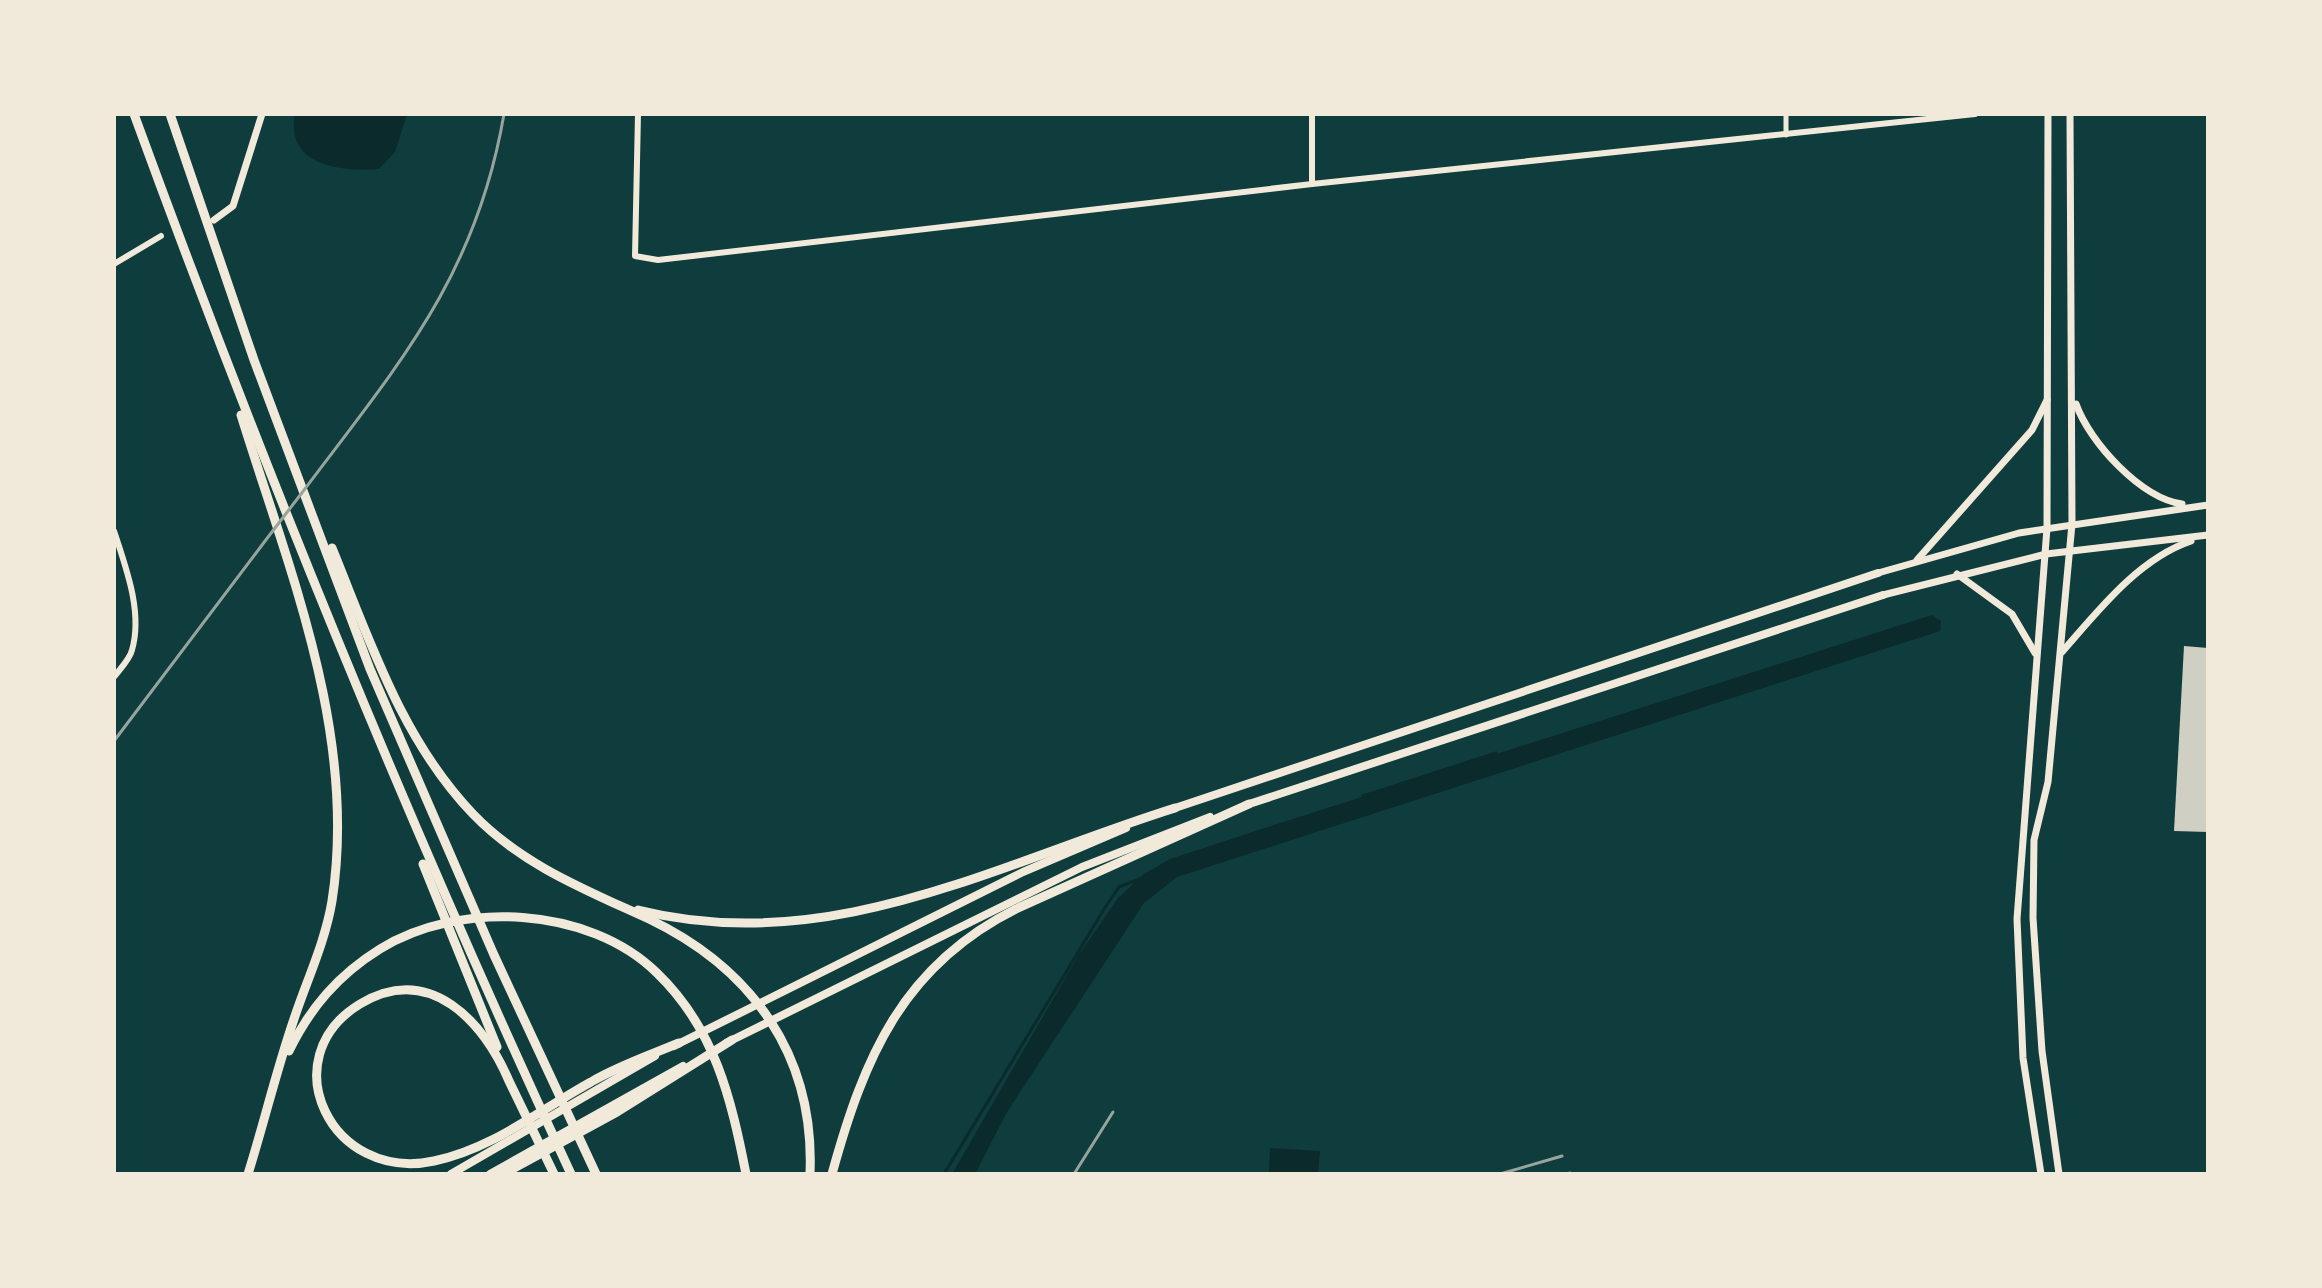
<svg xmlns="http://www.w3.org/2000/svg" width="2322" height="1288" font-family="'Asap Condensed',sans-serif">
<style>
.water{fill:#0a2a2b}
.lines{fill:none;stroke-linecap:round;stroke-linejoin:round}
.stream{stroke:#0a2a2b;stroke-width:3}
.building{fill:#cfcfc3}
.minor{stroke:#f1e9da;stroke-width:5}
.tertiary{stroke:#f1e9da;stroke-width:6}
.secondary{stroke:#f1e9da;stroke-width:7}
.primary{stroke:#f1e9da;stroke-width:7}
.trunk{stroke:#f1e9da;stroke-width:8}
.motorway{stroke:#f1e9da;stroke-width:9}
.rail{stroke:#97a49c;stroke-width:3}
</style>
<rect width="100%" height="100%" fill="#0f3d3e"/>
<g class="water">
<path d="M295 114H407L395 152 379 169C339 172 285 165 295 114Z"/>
<path d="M1932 615 1941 621 1940 631 1177 877 1144 903 1007 1112 975 1174H952L1078 956 1118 898 1144 874 1170 859 1271 826Z"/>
<path d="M1270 1148 1320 1151 1318 1174H1269Z"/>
</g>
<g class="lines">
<g class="stream">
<path d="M1363 796 1496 753"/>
<path d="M944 1174 1106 906 1119 887 1142 878"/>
</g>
</g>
<path class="building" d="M2184 646 2208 648V832L2174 831Z"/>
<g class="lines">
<path class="minor" d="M1786 135V114"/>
<g class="tertiary">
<path d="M638 114 635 256 658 260 1312 184 1975 114"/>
<path d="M1312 184V114"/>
<path d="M114 264 161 236"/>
<path d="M114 531C126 568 143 612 132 650 130 659 120 669 114 677"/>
</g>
<path class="secondary" d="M214 220 233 206 262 114"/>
<g class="primary">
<path d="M2076 404C2090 443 2141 498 2182 504"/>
<path d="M1917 560 2032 430 2047 400"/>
<path d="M1878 573 2019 533 2208 505"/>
<path d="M1957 574 2012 614 2035 653"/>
<path d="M1883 595 2046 554 2208 535"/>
<path d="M2062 652C2098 611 2138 559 2191 541"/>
<path d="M2041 1174 2023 1058 2017 919 2047 528 2048 114"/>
<path d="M2059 1174 2042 1051 2033 918 2034 840 2048 782 2072 524 2070 114"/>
</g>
<g class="trunk">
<path d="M1246 805 1883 595"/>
<path d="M1172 809 1878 573"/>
<path d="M726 1043 1082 867 1210 817"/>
<path d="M674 1046 1023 872 1126 828"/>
<path d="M451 1174 655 1056"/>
<path d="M490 1174 683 1066"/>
</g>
<g class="motorway">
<path d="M134 114C266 475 409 826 571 1174"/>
<path d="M170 114 254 360 370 669 494 955 596 1174"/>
<path d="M241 415C289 570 358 735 332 901 325 943 306 982 293 1022 276 1072 264 1123 248 1174"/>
<path d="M332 548C370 641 402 740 473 814 522 865 586 890 649 919 753 969 815 1056 810 1174"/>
<path d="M423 864 497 1047"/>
<path d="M638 910C829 958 997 864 1175 808"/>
<path d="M289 1051C310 1008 338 975 380 949 459 900 589 906 657 973 715 1029 731 1098 746 1174"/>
<path d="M503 1174 617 1112 732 1040"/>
<path d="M554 1174 509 1081C484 1022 430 962 360 1004 271 1058 331 1183 434 1161 492 1149 540 1110 591 1082 618 1066 650 1055 679 1043"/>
<path d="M832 1174C864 1058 902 966 1016 909L1249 804"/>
</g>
<g class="rail">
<path d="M114 741C176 659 238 576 301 494 397 366 476 278 504 114"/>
<path d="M1074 1174 1113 1112"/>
<path d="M1500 1174 1562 1156"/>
<path d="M1567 1174 1570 1173"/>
</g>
</g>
<rect width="2322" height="1288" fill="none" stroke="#f1e9da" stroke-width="232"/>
</svg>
